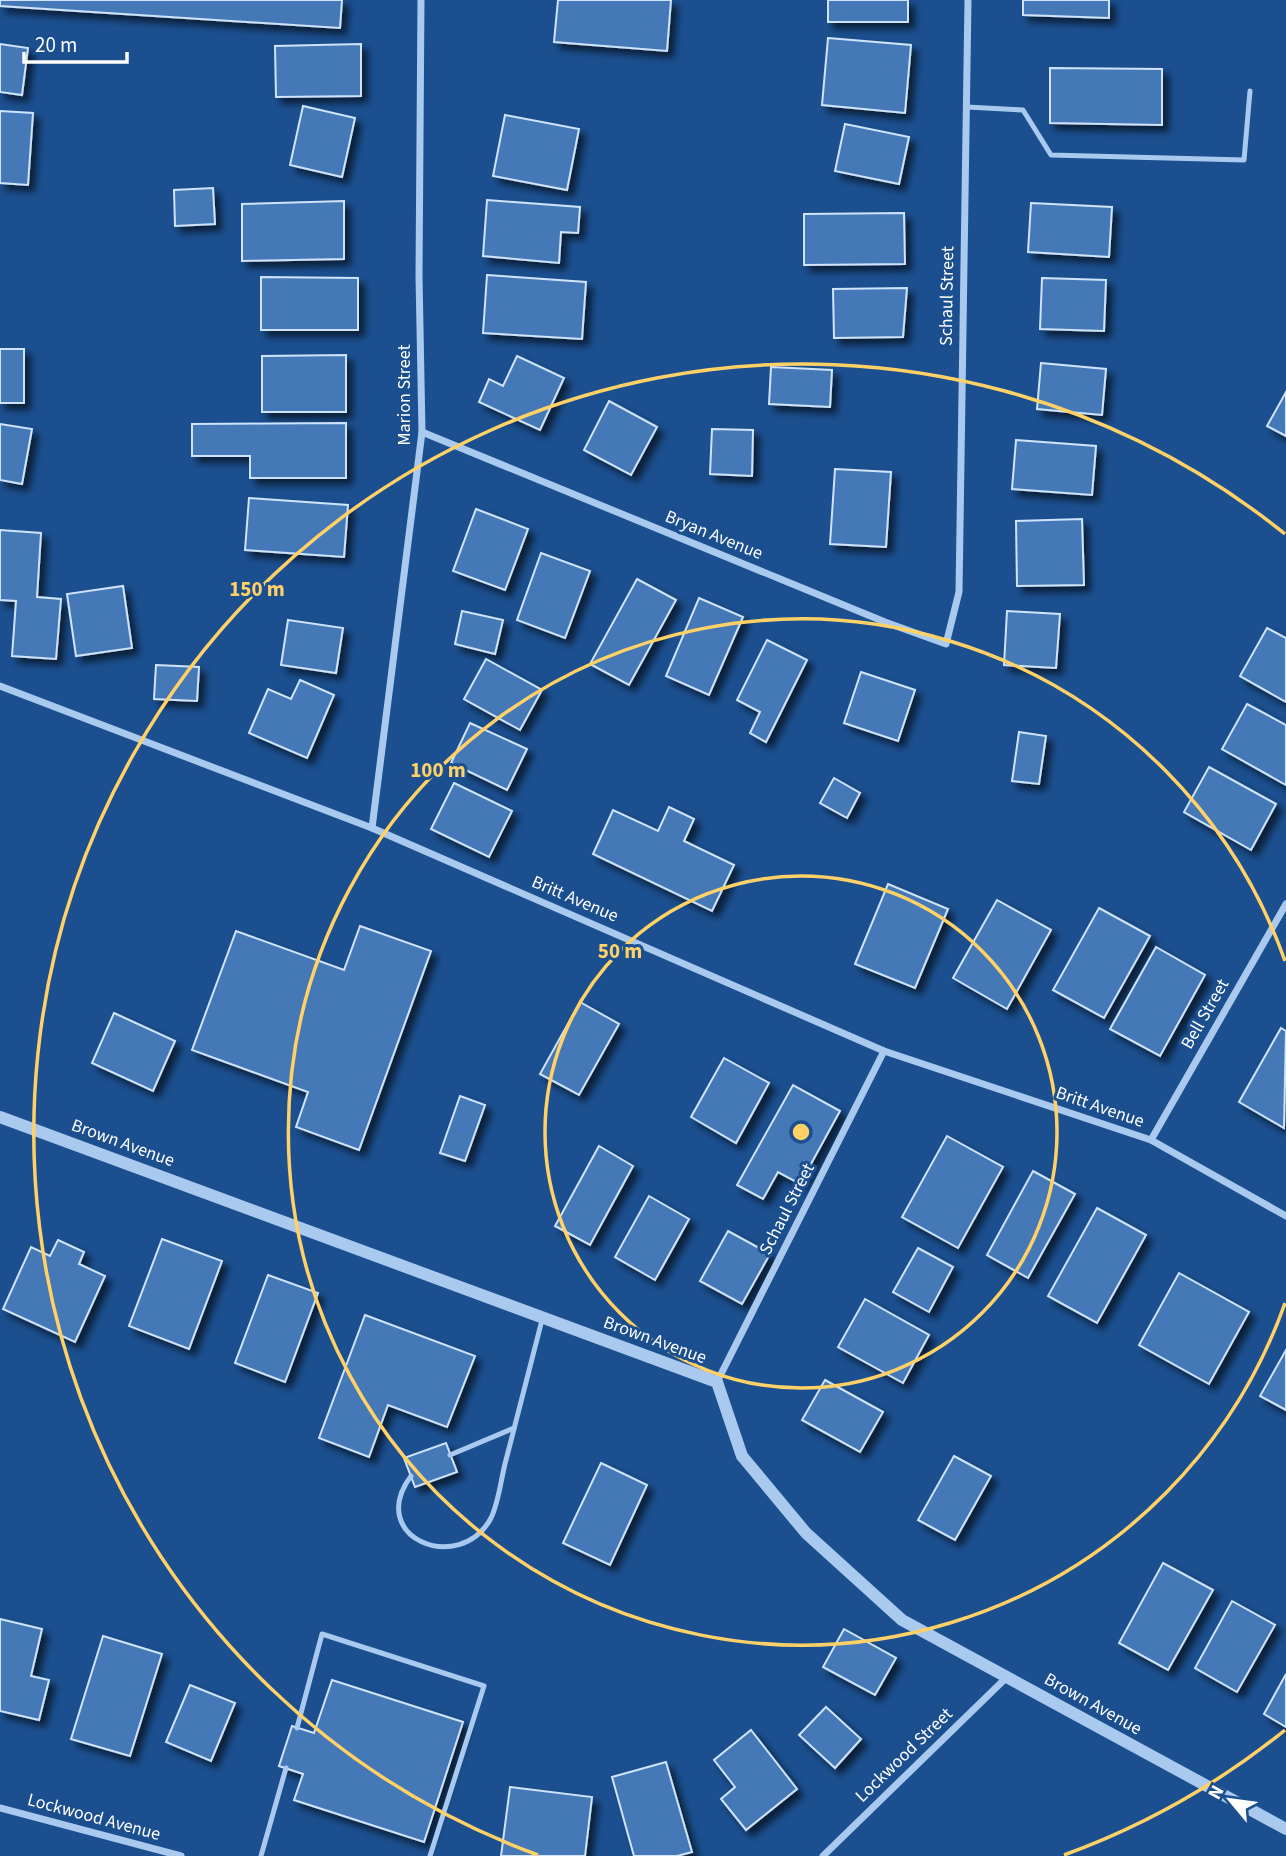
<svg xmlns="http://www.w3.org/2000/svg" width="1286" height="1856" font-family="'Source Sans 3',sans-serif">
<style>
.building{fill:#4478b7;stroke:#cfe3fa;stroke-width:2;filter:url(#shadow)}
.lines{fill:none;stroke-linecap:round;stroke-linejoin:round}
.service{stroke:#a9c9ee;stroke-width:5}
.minor{stroke:#a9c9ee;stroke-width:7}
.tertiary{stroke:#a9c9ee;stroke-width:12}
.ring{fill:none;stroke:#ffd166;stroke-width:3.5}
.labels{text-anchor:middle;dominant-baseline:central;stroke-width:6;stroke-linejoin:round;paint-order:stroke}
.street-label{font-size:18px;fill:#fff;stroke:#1b4f8f}
.centre{fill:#ffd166;stroke:#1b4f8f;stroke-width:3.5}
.ring-label{font-size:21px;text-anchor:middle;font-weight:bold;fill:#ffd166;stroke:#1b4f8f;stroke-width:6;stroke-linejoin:round;paint-order:stroke}
</style>
<defs>
<filter id="shadow"><feDropShadow dx="6" dy="6" stdDeviation="3.5" flood-color="#0009"/></filter>
</defs>
<rect width="100%" height="100%" fill="#1b4f8f"/>
<g class="building">
<path d="M0 0H342L340 28 0 6Z"/>
<path d="M558 0H671L667 51 554 42Z"/>
<rect x="828" y="0" width="80" height="22"/>
<path d="M1023 0H1109V18L1023 15Z"/>
<path d="M828 38 911 45 905 113 822 105Z"/>
<path d="M0 44 28 48 22 95 0 92Z"/>
<path d="M361 44V96L276 97 275 46Z"/>
<path d="M1050 68 1162 69V125L1050 123Z"/>
<path d="M303 106 355 118 342 177 290 165Z"/>
<path d="M0 111 33 113 28 185 0 183Z"/>
<path d="M505 115 579 129 567 190 493 176Z"/>
<path d="M845 124 909 137 899 184 835 171Z"/>
<path d="M213 188 215 224 175 226 174 190Z"/>
<path d="M487 200 580 207 578 233 561 232 559 263 483 256Z"/>
<path d="M344 201V259L242 261V204Z"/>
<path d="M1031 203 1112 207 1109 257 1028 252Z"/>
<path d="M904 213 905 264 804 265V214Z"/>
<path d="M487 275 586 282 582 339 483 333Z"/>
<path d="M261 277 358 278V330H261Z"/>
<path d="M1042 278 1106 280 1104 331 1040 329Z"/>
<path d="M907 288 903 337 834 338 833 289Z"/>
<rect x="0" y="349" width="24" height="54"/>
<path d="M346 355V412H262V356Z"/>
<path d="M517 356 564 378 540 430 479 402 489 379 503 386Z"/>
<path d="M1041 363 1106 369 1102 415 1037 409Z"/>
<path d="M771 367 832 370 830 407 769 404Z"/>
<path d="M1286 392V436L1267 426Z"/>
<path d="M609 401 657 427 631 475 584 450Z"/>
<path d="M346 423V478H250V456H192V424Z"/>
<path d="M0 424 32 429 22 484 0 480Z"/>
<path d="M712 429 753 430 752 476 710 474Z"/>
<path d="M1016 440 1096 446 1092 495 1012 489Z"/>
<path d="M835 469 891 472 886 547 830 544Z"/>
<path d="M249 498 348 505 344 557 245 550Z"/>
<path d="M476 509 528 529 505 590 453 571Z"/>
<path d="M1082 519 1084 585 1017 586 1016 521Z"/>
<path d="M0 530 41 533 37 597 61 599 56 659 12 656 16 601 0 600Z"/>
<path d="M541 553 590 571 565 638 517 620Z"/>
<path d="M637 579 676 600 629 685 590 664Z"/>
<path d="M123 586 132 648 76 656 67 594Z"/>
<path d="M699 598 743 617 709 695 666 676Z"/>
<path d="M462 611 503 620 495 654 455 644Z"/>
<path d="M1007 611 1060 614 1056 668 1004 665Z"/>
<path d="M288 620 343 628 336 673 281 665Z"/>
<path d="M1267 628 1286 638V702L1240 676Z"/>
<path d="M767 640 807 660 766 742 750 733 760 712 737 700Z"/>
<path d="M486 659 542 690 520 730 464 699Z"/>
<path d="M156 665 199 667 197 701 154 699Z"/>
<path d="M861 672 915 690 898 741 844 723Z"/>
<path d="M300 680 334 695 307 758 249 733 268 689 291 699Z"/>
<path d="M1247 704 1286 725V785L1222 749Z"/>
<path d="M470 723 527 749 507 790 451 763Z"/>
<path d="M1019 732 1046 736 1039 784 1012 781Z"/>
<path d="M1209 767 1276 804 1251 850 1184 812Z"/>
<path d="M834 778 860 793 847 818 820 803Z"/>
<path d="M454 783 512 811 489 857 431 829Z"/>
<path d="M669 807 694 819 684 841 734 865 712 911 593 854 613 810 658 831Z"/>
<path d="M888 884 948 909 915 988 855 964Z"/>
<path d="M997 900 1051 930 1007 1009 953 978Z"/>
<path d="M1099 908 1150 936 1104 1018 1053 990Z"/>
<path d="M360 926 431 951 359 1150 296 1127 308 1092 192 1050 236 931 344 970Z"/>
<path d="M1156 947 1205 975 1160 1056 1110 1029Z"/>
<path d="M580 1002 619 1024 579 1095 540 1074Z"/>
<path d="M114 1013 175 1041 153 1091 92 1063Z"/>
<path d="M1281 1028 1286 1031 1284 1128 1239 1102Z"/>
<path d="M724 1058 769 1083 736 1143 691 1117Z"/>
<path d="M793 1085 840 1111 800 1184 778 1172 763 1199 737 1185Z"/>
<path d="M460 1096 485 1105 465 1161 440 1153Z"/>
<path d="M947 1136 1003 1167 958 1248 902 1217Z"/>
<path d="M599 1146 633 1166 590 1245 555 1226Z"/>
<path d="M1033 1171 1075 1194 1028 1278 987 1255Z"/>
<path d="M649 1196 689 1219 655 1280 615 1257Z"/>
<path d="M1097 1208 1146 1235 1097 1323 1048 1296Z"/>
<path d="M728 1231 770 1254 742 1304 700 1281Z"/>
<path d="M162 1239 222 1261 189 1349 129 1326Z"/>
<path d="M58 1240 84 1252 79 1264 105 1276 75 1342 3 1309 31 1247 50 1256Z"/>
<path d="M918 1248 953 1267 929 1312 893 1292Z"/>
<path d="M1179 1273 1249 1312 1209 1384 1139 1345Z"/>
<path d="M268 1275 318 1293 285 1382 235 1363Z"/>
<path d="M865 1299 929 1335 903 1383 838 1347Z"/>
<path d="M365 1315 475 1356 447 1427 388 1405 369 1457 319 1438Z"/>
<path d="M1286 1350V1410L1260 1396Z"/>
<path d="M825 1380 883 1412 860 1452 802 1420Z"/>
<path d="M446 1443 457 1472 415 1487 404 1458Z"/>
<path d="M954 1456 991 1476 955 1540 918 1520Z"/>
<path d="M601 1463 647 1485 610 1565 563 1543Z"/>
<path d="M1163 1563 1213 1590 1168 1670 1119 1643Z"/>
<path d="M1232 1601 1275 1625 1237 1692 1195 1668Z"/>
<path d="M0 1619 42 1629 31 1676 49 1680 39 1720 0 1711Z"/>
<path d="M844 1629 896 1658 875 1695 823 1667Z"/>
<path d="M103 1636 162 1654 130 1756 71 1739Z"/>
<path d="M1286 1674V1727L1264 1714Z"/>
<path d="M332 1680 463 1722 424 1842 294 1800 303 1774 279 1766 292 1726 314 1733Z"/>
<path d="M190 1685 235 1703 211 1761 166 1742Z"/>
<path d="M826 1707 861 1739 835 1768 799 1735Z"/>
<path d="M751 1730 797 1789 746 1830 721 1799 735 1787 714 1760Z"/>
<path d="M666 1762 692 1852 677 1856H634L612 1777Z"/>
<path d="M510 1787 592 1797 585 1856H501Z"/>
</g>
<g class="lines">
<g class="service">
<path d="M967 107 1023 110 1051 155 1244 160 1250 91"/>
<path d="M450 1455 514 1428"/>
<path d="M411 1476C365 1538 460 1576 491 1518 499 1502 501 1478 506 1460 518 1414 530 1367 542 1320"/>
<path d="M297 1728 322 1634 484 1686 430 1856"/>
<path d="M261 1856 286 1768"/>
</g>
<g class="minor">
<path d="M422 432 885 622 946 644 959 592 968 0"/>
<path d="M0 686 372 828 884 1051 1151 1140 1286 1216"/>
<path d="M372 828 422 432 419 276 421 0"/>
<path d="M1151 1140 1286 904"/>
<path d="M717 1382 884 1051"/>
<path d="M0 1808 181 1856"/>
<path d="M823 1856 1007 1677"/>
</g>
<path class="tertiary" d="M0 1117 717 1382 742 1456 806 1533 902 1620 1286 1829"/>
</g>
<g class="ring">
<circle cx="801" cy="1132" r="256"/>
<path d="M1285 1303A513 513 0 1 1 1285 961"/>
<path d="M1285 1730A769 769 0 0 1 1064 1855M538 1855A769 769 0 1 1 1285 534"/>
</g>
<g class="labels">
<g class="street-label">
<text transform="translate(947 296) rotate(-89)">Schaul Street</text>
<text transform="translate(404 395) rotate(-90)">Marion Street</text>
<text transform="translate(714 535) rotate(22)">Bryan Avenue</text>
<text transform="translate(575 899) rotate(23)">Britt Avenue</text>
<text transform="translate(1205 1014) rotate(-60)">Bell Street</text>
<text transform="translate(1100 1107) rotate(19)">Britt Avenue</text>
<text transform="translate(123 1143) rotate(20)">Brown Avenue</text>
<text transform="translate(787 1209) rotate(-63)">Schaul Street</text>
<text transform="translate(655 1340) rotate(20)">Brown Avenue</text>
<text transform="translate(1093 1704) rotate(29)">Brown Avenue</text>
<text transform="translate(904 1755) rotate(-44)">Lockwood Street</text>
<text transform="translate(94 1817) rotate(15)">Lockwood Avenue</text>
</g>
</g>
<circle cx="801" cy="1132" r="10" class="centre"/>
<g class="ring-label">
<text x="257" y="596">150 m</text>
<text x="438" y="777">100 m</text>
<text x="620" y="958">50 m</text>
</g>
<g transform="translate(1230 1800) rotate(299)" stroke="#1b4f8f" stroke-width="5" paint-order="stroke">
<path d="M0-5L12 26L0 18L-12 26Z" fill="#ffffff"/>
<text y="-10" font-size="19" font-weight="bold" text-anchor="middle" fill="#ffffff">N</text>
</g>
<path d="M24 52v10h103v-10" fill="none" stroke="#ffffff" stroke-width="3.5"/>
<text x="35" y="52" font-size="21" fill="#ffffff" stroke="#1b4f8f" stroke-width="5" paint-order="stroke">20 m</text>
</svg>
